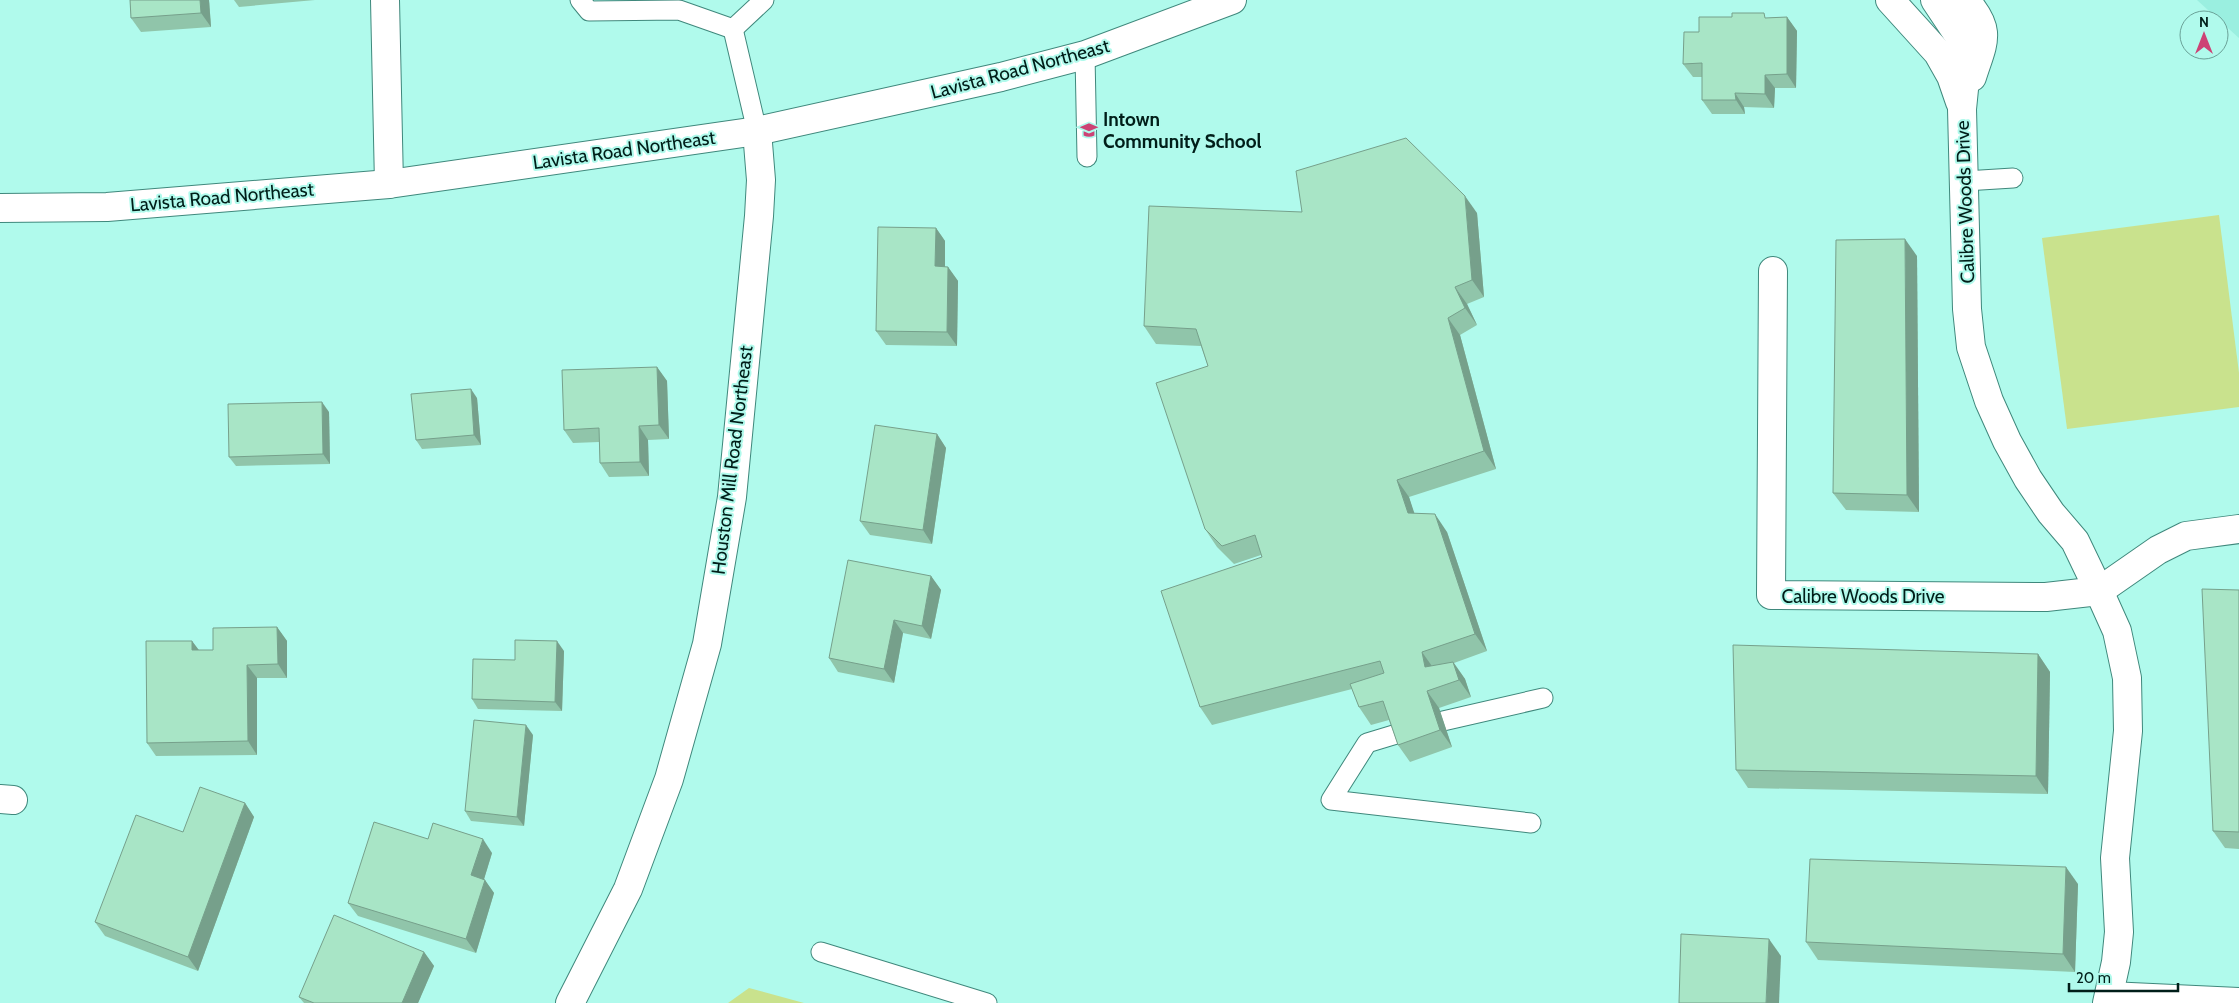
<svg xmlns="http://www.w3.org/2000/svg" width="2239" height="1003" font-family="Cabin,sans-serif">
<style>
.built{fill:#9aefe0}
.green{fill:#c9e28d}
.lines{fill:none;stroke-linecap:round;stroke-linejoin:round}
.service-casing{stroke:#3f887c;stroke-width:21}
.minor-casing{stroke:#3f887c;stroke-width:30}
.secondary-casing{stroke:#3f887c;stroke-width:30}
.service{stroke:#fff;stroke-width:19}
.minor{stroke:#fff;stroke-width:28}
.secondary{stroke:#fff;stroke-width:28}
.wall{fill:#90c5aa}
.shaded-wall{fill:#76a08b}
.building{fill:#a8e5c6;stroke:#76a08b}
.labels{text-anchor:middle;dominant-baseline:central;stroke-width:4;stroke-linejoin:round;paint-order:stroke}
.street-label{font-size:19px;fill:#001e19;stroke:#b0faec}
.poi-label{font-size:19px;font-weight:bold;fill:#001e19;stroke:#b0faec;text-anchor:start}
</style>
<rect width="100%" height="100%" fill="#b0faec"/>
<path class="built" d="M2197 0H2239V38L2219 20Z"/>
<g class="green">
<path d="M2219 215 2239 373V407L2067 429 2042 238Z"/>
<path d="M749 988 804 1003H728Z"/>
</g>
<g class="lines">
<g class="service-casing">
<g id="service">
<path d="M580 0 589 11 679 10 733 29"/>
<path d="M733 29 757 131"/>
<path d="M733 29 764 0"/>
<path d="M1085 55 1087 157"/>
<path d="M1965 181 2013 178"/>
<path d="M1443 721 1543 698"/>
<path d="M1400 733 1367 743 1331 800 1531 823"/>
<path d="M821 952 987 1003"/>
</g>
</g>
<g class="minor-casing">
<g id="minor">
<path d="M385 0 389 184"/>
<path d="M1890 0 1938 53 1951 76 1960 102"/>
<path d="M1935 0 1965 45 1967 59 1962 109 1967 309 1971 347 1989 401 2007 441 2028 479 2051 513 2075 541 2099 591 2117 631 2127 678 2128 731 2115 858 2119 932 2116 962 2107 1003"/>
<path d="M1965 0C1993 31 1983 42 1972 77"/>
<path d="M1773 271 1771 595 2046 597 2099 591 2158 550 2186 536 2239 529"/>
<path d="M0 799 13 800"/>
<path d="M2109 996 2239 1002"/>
<path d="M570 1003 628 889 669 779 707 644 732 497 759 216 761 180 757 131"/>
</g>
</g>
<g class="secondary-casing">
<path id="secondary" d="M0 208 107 207 389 184 757 131 1001 77 1085 55 1232 0"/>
</g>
<use href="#service" class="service"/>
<use href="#minor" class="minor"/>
<use href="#secondary" class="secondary"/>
</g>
<g class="wall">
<path d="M130 0H209L211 27 141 32 131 18Z"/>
<path d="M234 0H315L239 7Z"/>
<path d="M1787 17 1797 31 1796 88H1775L1774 108 1744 107 1745 114H1712L1702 100V77H1693L1683 64 1699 32 1768 18Z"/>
<path d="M1302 212 1477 213 1484 297 1467 304 1477 325 1460 335 1496 469 1409 497 1414 514 1447 532 1487 651 1454 663 1465 679 1471 697 1439 708 1452 747 1410 762 1398 745 1389 720 1371 725 1359 707 1352 689 1212 725 1200 707 1262 557 1261 555 1234 564 1217 547 1205 529 1208 366 1201 346 1156 344 1144 326Z"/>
<path d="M936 228 945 241V267H948L958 281 957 346 886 345 876 331Z"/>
<path d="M1917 256 1919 512 1846 510 1833 493Z"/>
<path d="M657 367 667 381 669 439 648 440 649 476 609 477 600 463 599 442 573 443 564 430Z"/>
<path d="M477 398 481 445 422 449 416 440Z"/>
<path d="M329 412 330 464 236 466 229 457Z"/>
<path d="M937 434 946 448 932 544 870 535 860 521Z"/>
<path d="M931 576 941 590 931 639 903 633 894 683 838 672 829 658Z"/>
<path d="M2239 590V849L2225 848 2213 831Z"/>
<path d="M277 627 287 641V678H257V755L156 756 147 743 192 641 198 650H213Z"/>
<path d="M564 651 562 711 478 709 472 699 515 660Z"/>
<path d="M2038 654 2050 672 2048 794 1748 788 1736 770Z"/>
<path d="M533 735 524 826 471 821 465 811Z"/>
<path d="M245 803 254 817 198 971 105 936 95 922 183 832Z"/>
<path d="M428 839 492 853 484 879 494 893 476 953 358 916 348 903Z"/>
<path d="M2078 884 2075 972 1818 960 1806 942Z"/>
<path d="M424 952 434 966 418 1003H304L299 997Z"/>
</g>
<g class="shaded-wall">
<path d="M200 0H209L211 27 201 13Z"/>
<path d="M1787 17 1797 31 1796 88 1787 74Z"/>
<path d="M1765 75 1775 88 1774 108 1765 94Z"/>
<path d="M1735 93 1744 107 1745 114 1736 100Z"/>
<path d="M1465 196 1477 213 1484 297 1472 280Z"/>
<path d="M936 228 945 241V280L935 266Z"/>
<path d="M1905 239 1917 256 1919 512 1907 495Z"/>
<path d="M948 267 958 281 957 346 947 332Z"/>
<path d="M1455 287 1467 304 1477 325 1465 308Z"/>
<path d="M1448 318 1460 335 1496 469 1484 451Z"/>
<path d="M657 367 667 381 669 439 659 425Z"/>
<path d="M471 389 477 398 481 445 474 435Z"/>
<path d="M322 402 329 412 330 464 323 454Z"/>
<path d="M639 426 648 440 649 476 640 462Z"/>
<path d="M937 434 946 448 932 544 923 530Z"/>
<path d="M1397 480 1409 497 1420 530 1408 513Z"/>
<path d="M1435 514 1447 532 1487 651 1475 634Z"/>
<path d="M931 576 941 590 931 639 922 626Z"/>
<path d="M894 620 903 633 894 683 884 669Z"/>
<path d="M277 627 287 641V678L278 664Z"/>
<path d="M192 641 202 654 192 650Z"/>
<path d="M557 641 564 651 562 711 555 702Z"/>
<path d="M1422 652 1434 669 1425 667Z"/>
<path d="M2038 654 2050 672 2048 794 2036 776Z"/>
<path d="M1453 662 1465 679 1471 697 1459 680Z"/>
<path d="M247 665 257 678V755L248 741Z"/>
<path d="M1427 691 1439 708 1452 747 1440 730Z"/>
<path d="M526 725 533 735 524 826 517 817Z"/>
<path d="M245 803 254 817 198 971 188 957Z"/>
<path d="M483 839 492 853 481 889 471 875Z"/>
<path d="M2066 867 2078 884 2075 972 2063 954Z"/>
<path d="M485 880 494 893 476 953 466 939Z"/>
<path d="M1769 939 1781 956 1779 1003H1766Z"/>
<path d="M424 952 434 966 418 1003H402Z"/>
</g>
<g class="building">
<path d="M130 0H200L201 13 131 18Z"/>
<path d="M1732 13H1764L1765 18 1787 17V74L1765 75V94L1735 93 1736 100H1702V63L1683 64 1684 32H1699V17H1732Z"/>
<path d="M1406 138 1465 196 1472 280 1455 287 1465 308 1448 318 1484 451 1397 480 1408 513 1435 514 1475 634 1422 652 1425 667 1453 662 1459 680 1427 691 1440 730 1398 745 1383 701 1359 707 1350 684 1384 673 1380 661 1200 707 1161 591 1262 557 1255 535 1222 546 1205 529 1156 383 1208 366 1196 329 1144 326 1149 206 1302 212 1296 171Z"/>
<path d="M878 227 936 228 935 266 948 267 947 332 876 331Z"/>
<path d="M1905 239 1907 495 1833 493 1836 240Z"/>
<path d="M657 367 659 425 639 426 640 462 600 463 599 428 564 430 562 370Z"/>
<path d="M471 389 474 435 416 440 411 394Z"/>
<path d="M322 402 323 454 229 457 228 404Z"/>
<path d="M875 425 937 434 923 530 860 521Z"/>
<path d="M848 560 931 576 922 626 894 620 884 669 829 658Z"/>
<path d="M2202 589 2239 590V832L2213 831Z"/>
<path d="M277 627 278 664 247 665 248 741 147 743 146 641H192V650H213V628Z"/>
<path d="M515 640 557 641 555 702 472 699 473 659 515 660Z"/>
<path d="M1733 645 2038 654 2036 776 1736 770Z"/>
<path d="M474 720 526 725 517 817 465 811Z"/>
<path d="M200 787 245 803 188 957 95 922 136 815 183 832Z"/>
<path d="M374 822 428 839 433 823 483 839 471 875 485 880 466 939 348 903Z"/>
<path d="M1810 859 2066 867 2063 954 1806 942Z"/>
<path d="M334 915 424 952 402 1003H314L299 997Z"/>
<path d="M1681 934 1769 939 1766 1003H1679Z"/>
</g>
<defs>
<g id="school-bare" transform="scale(1.35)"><path d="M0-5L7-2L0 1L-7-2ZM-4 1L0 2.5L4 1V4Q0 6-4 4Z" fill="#cd4275" stroke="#b0faec" stroke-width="2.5" paint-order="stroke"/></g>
</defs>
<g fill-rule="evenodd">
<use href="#school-bare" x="1089" y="130"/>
</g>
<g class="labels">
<g class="street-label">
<text transform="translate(1020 69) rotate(-15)">Lavista Road Northeast</text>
<text transform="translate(624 150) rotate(-8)">Lavista Road Northeast</text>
<text transform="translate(222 197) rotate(-5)">Lavista Road Northeast</text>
<text transform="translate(1965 202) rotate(-92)">Calibre Woods Drive</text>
<text transform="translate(732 460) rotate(-83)">Houston Mill Road Northeast</text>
<text x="1863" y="596">Calibre Woods Drive</text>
</g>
<g class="poi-label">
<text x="1103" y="119">Intown<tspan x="1103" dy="22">Community School</tspan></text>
</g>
</g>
<g transform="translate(2204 35)"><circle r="24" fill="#b0faec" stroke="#6aa298"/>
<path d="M0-4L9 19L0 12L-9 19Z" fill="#cd4275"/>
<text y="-8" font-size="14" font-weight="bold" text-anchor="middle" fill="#001e19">N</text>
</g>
<path d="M2069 983v8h109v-8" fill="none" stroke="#001e19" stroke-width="2.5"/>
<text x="2076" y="983" font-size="15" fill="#001e19" stroke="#b0faec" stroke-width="4" paint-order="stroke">20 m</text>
</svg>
